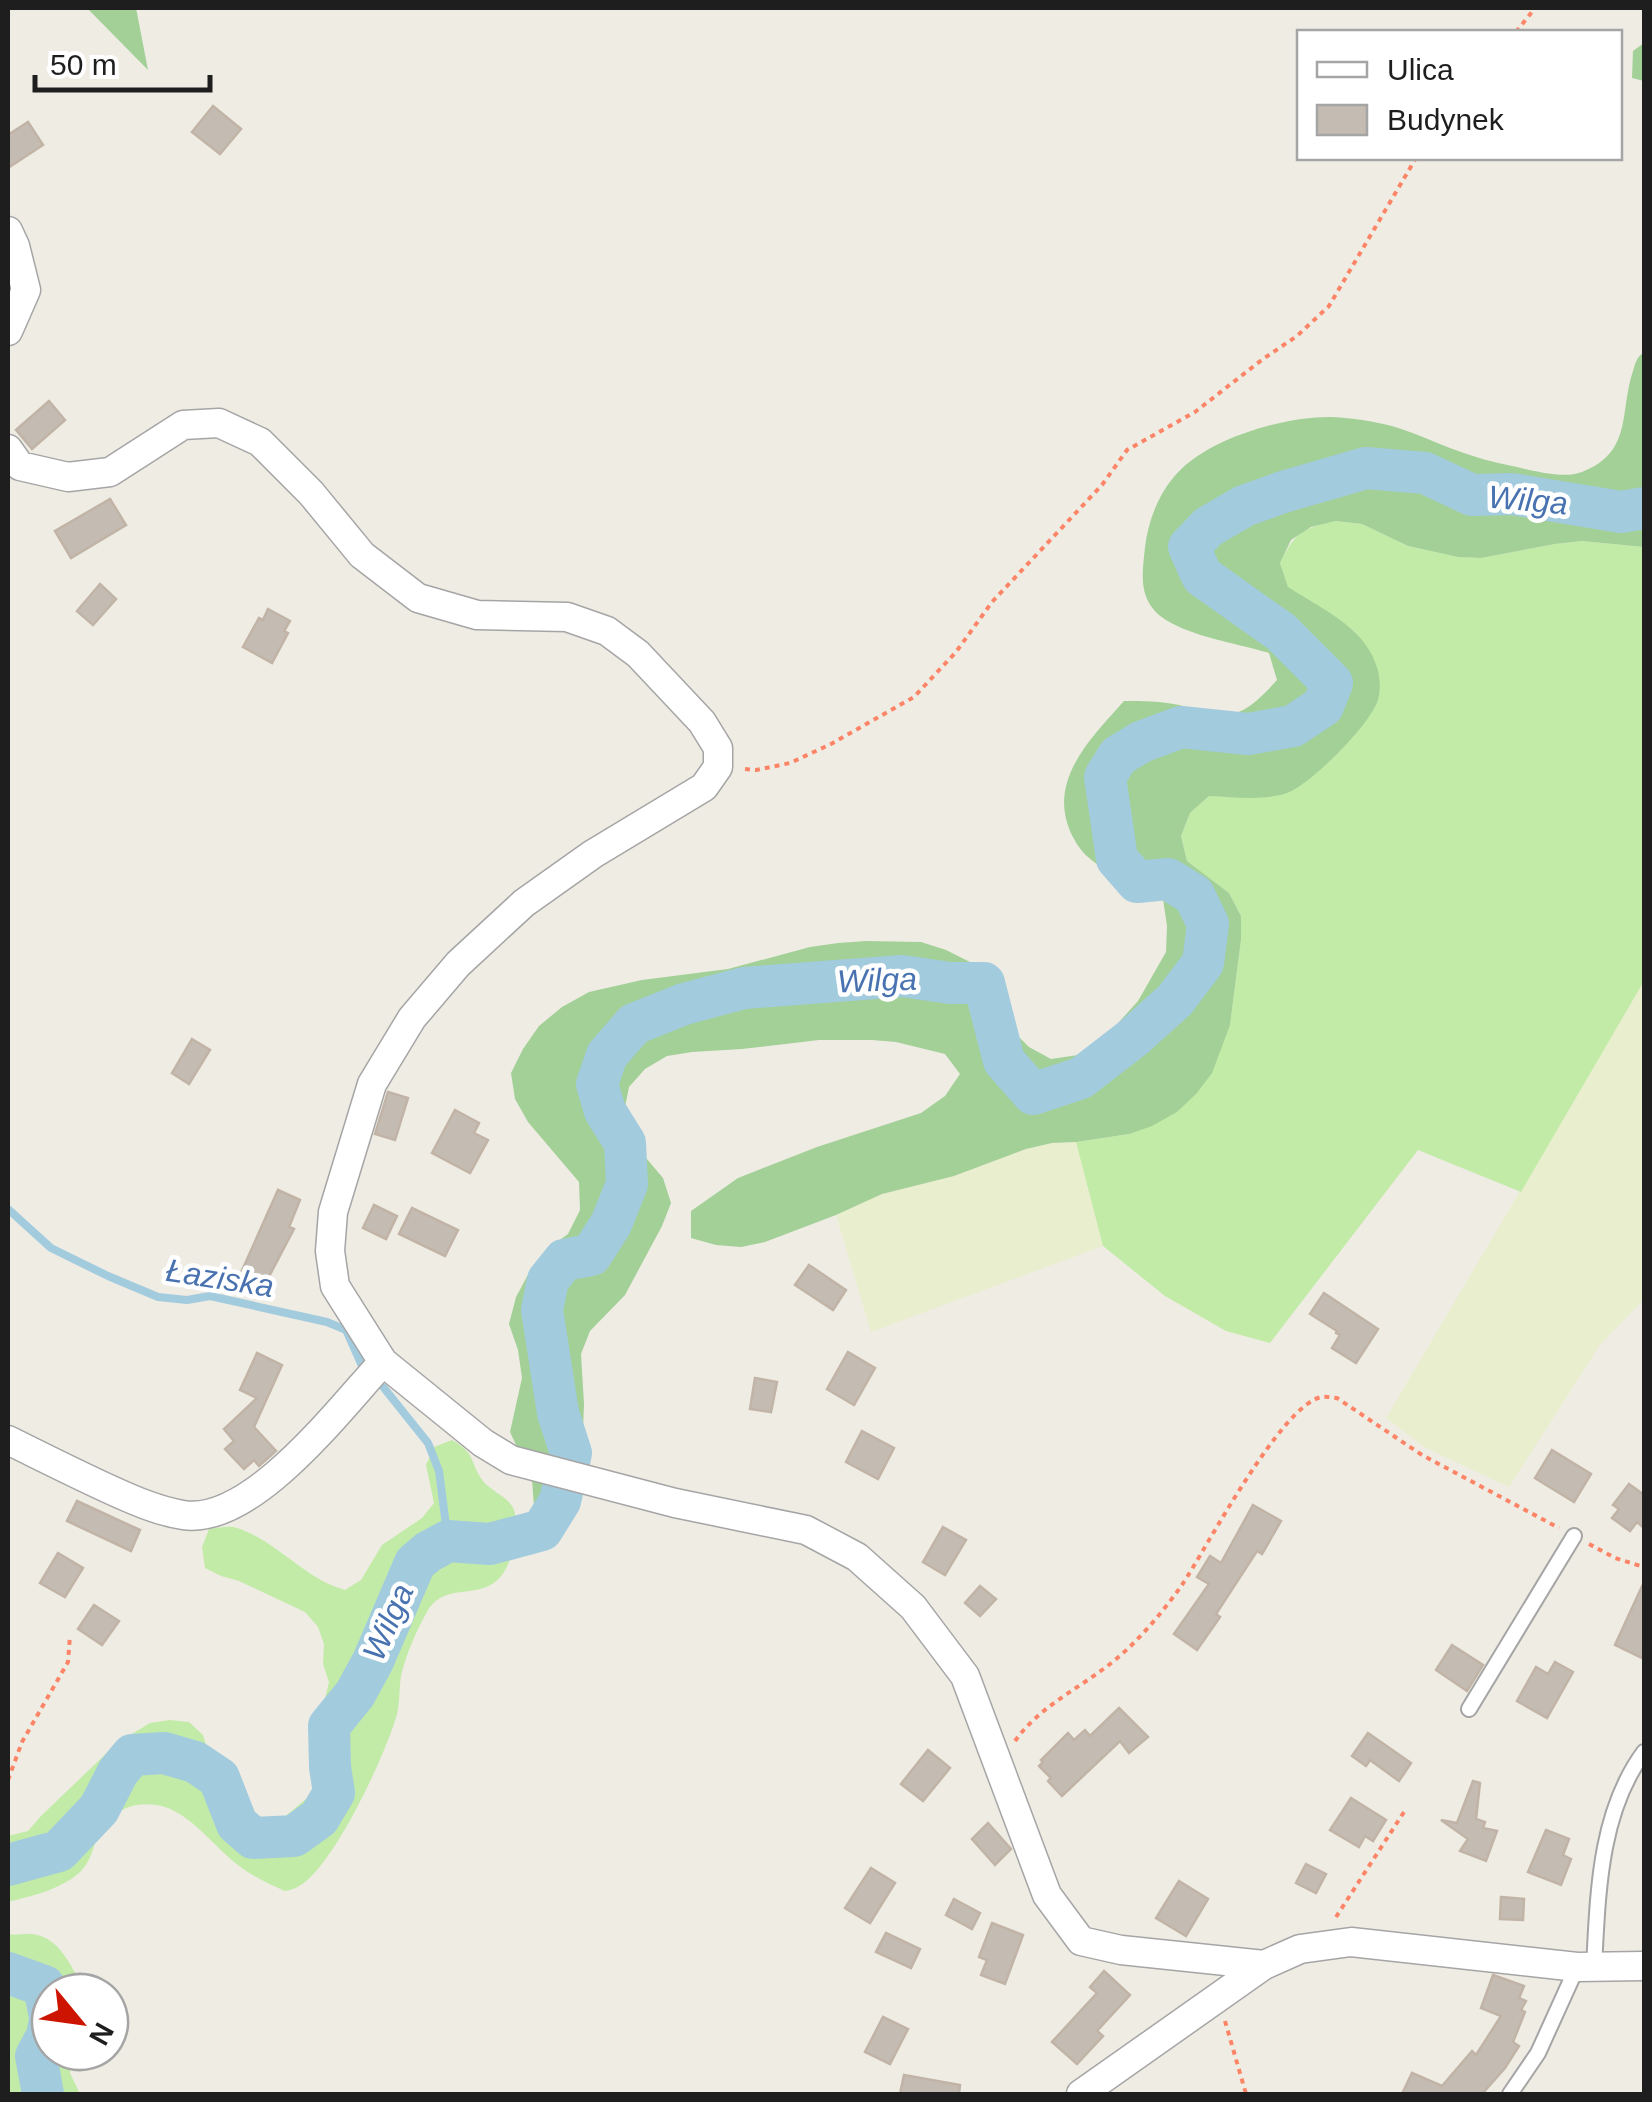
<svg xmlns="http://www.w3.org/2000/svg" width="1652" height="2102" font-family="Arial,sans-serif">
<style>
.farmland{fill:#e9efce}
.grass{fill:#c2eba8}
.forest{fill:#a2d097}
.lines{fill:none;stroke-linecap:round;stroke-linejoin:round}
.stream{stroke:#a3cbde;stroke-width:8}
.river{stroke:#a3cbde;stroke-width:42}
.building{fill:#c4bcb3;stroke:#c1b4a6;stroke-width:2.5}
.service-casing{stroke:#a5a5a5;stroke-width:18}
.minor-casing{stroke:#a5a5a5;stroke-width:31}
.path{stroke:#fd8567;stroke-width:4;stroke-dasharray:5 5;stroke-linecap:butt}
.service{stroke:#fff;stroke-width:14}
.minor{stroke:#fff;stroke-width:28}
.labels{text-anchor:middle;dominant-baseline:central;stroke-width:9;stroke-linejoin:round;paint-order:stroke}
.water-label{font-size:32px;font-style:italic;fill:#4872b0;stroke:#fff}
</style>
<rect width="100%" height="100%" fill="#efece4"/>
<g class="farmland">
<path d="M1644 981V1299L1600 1345 1509 1487 1426 1448 1386 1418Z"/>
<path d="M1076 1142 1103 1246 871 1332 836 1215 882 1194 954 1176 1026 1149 1052 1143Z"/>
</g>
<g class="grass">
<path d="M1336 521 1362 524 1408 546 1458 557 1481 558 1555 544 1582 541 1644 547V981L1521 1192 1418 1150 1270 1343 1226 1331 1165 1296 1103 1246 1076 1142 1129 1134 1230 1025 1241 940V916L1229 893 1187 861 1181 836 1190 813 1209 796 1259 797 1356 633 1334 616 1288 588 1280 563C1296 531 1302 529 1336 521Z"/>
<path d="M452 1440C477 1454 469 1462 483 1481 491 1491 506 1496 512 1506 518 1516 517 1533 514 1544 500 1617 449 1572 427 1612 416 1631 406 1655 401 1676 399 1689 400 1702 397 1714 387 1752 333 1868 299 1886 295 1889 290 1890 285 1891 269 1884 252 1876 238 1865 214 1847 194 1817 165 1807 143 1800 117 1806 103 1826 92 1842 95 1858 79 1873 59 1890 32 1896 8 1902V1836L28 1831 40 1817 117 1743 150 1723 170 1720 189 1722 203 1735 214 1769 237 1819 250 1832 269 1830 313 1793 323 1776 327 1756 326 1737 320 1719 329 1682 323 1664 324 1644 318 1627 305 1612 239 1581 221 1576 205 1568 202 1547 209 1529C217 1528 226 1526 233 1527 272 1536 305 1580 345 1590L361 1580 382 1545 422 1518 434 1503 426 1465 434 1447Z"/>
<path d="M8 1934C16 1936 24 1933 32 1934 61 1937 73 1970 85 1992H50V2052H73L70 2073 80 2094H8Z"/>
</g>
<g class="forest">
<path d="M87 8H136L148 70Z"/>
<path d="M1644 43V81L1632 78 1633 51Z"/>
<path d="M1644 352V547L1582 541 1555 544 1481 558 1458 557 1408 546 1362 524 1336 521 1311 527 1291 540 1280 563 1288 587C1317 606 1356 623 1372 655 1379 669 1382 684 1378 700 1370 725 1311 784 1287 793 1263 801 1234 797 1209 796L1190 813 1181 836 1187 861 1229 893 1241 916V940L1230 1025 1212 1073 1196 1094 1177 1112 1152 1126 1129 1134 1076 1142 1052 1143 1026 1149 954 1176 882 1194 836 1215 765 1242 741 1247 716 1245 691 1238V1211L738 1178 817 1147 921 1113 945 1096 960 1074 945 1054 896 1042 872 1040H819L742 1049 692 1052 667 1056 645 1069 629 1087 624 1112 632 1136 646 1158 663 1178 671 1203 662 1226 625 1295 590 1331 581 1354 584 1404 583 1429 578 1454 556 1499 541 1518 534 1507 532 1479 510 1432 522 1378 518 1350 509 1324 516 1297 530 1271 546 1250 568 1234 580 1210 579 1182 528 1122 515 1099 511 1073 523 1049 539 1026 562 1007 589 992 642 980 728 969 810 947 838 943 866 941 921 942 946 950 970 962 990 982 996 1007 1010 1028 1029 1047 1051 1059 1078 1055 1101 1042 1138 1001 1166 952 1167 926 1163 899C1155 893 1146 886 1137 882 1123 875 1106 871 1094 862 1082 853 1076 844 1070 831 1048 779 1092 737 1124 701 1142 701 1161 701 1179 705 1195 708 1216 718 1233 714 1251 709 1265 693 1277 680L1269 653C1238 643 1169 634 1151 606 1139 588 1143 568 1145 547 1148 523 1157 497 1173 478 1204 439 1284 416 1332 417 1353 418 1372 421 1392 426 1419 434 1444 447 1470 455 1490 462 1510 465 1529 470 1545 473 1566 478 1582 472 1633 452 1619 413 1633 371 1636 362 1636 358 1644 352Z"/>
</g>
<g class="lines">
<g class="stream">
<path d="M8 1209 51 1248 108 1276 158 1297 187 1300 210 1296 327 1322 346 1330 362 1366"/>
<path d="M384 1388 428 1443 439 1471 448 1541"/>
</g>
<g class="river">
<path d="M8 1865 59 1851 99 1809 118 1772 132 1755 164 1753 195 1762 219 1778 237 1824 253 1838 294 1836 319 1818 334 1793 330 1767 329 1726 355 1694 373 1661 415 1563 428 1552 448 1541 490 1544 542 1530 560 1501 571 1453 558 1413 542 1310 548 1280 564 1260 591 1255 611 1224 627 1184 625 1143 605 1111 597 1084 607 1055 634 1024 684 1004 744 988 902 976 950 983H984L1004 1061 1033 1094 1081 1078 1134 1037 1175 1000 1203 963 1208 924 1194 895 1168 879 1137 882 1117 859 1105 777 1118 756 1141 742 1181 727 1248 734 1293 726 1323 706 1332 683 1281 632 1202 576 1189 547 1208 527 1244 506 1283 492 1366 468 1425 473 1472 495 1512 494 1621 512 1644 508"/>
<path d="M8 1973 44 1986 50 2017"/>
<path d="M43 2094 36 2056 47 2036 50 2020"/>
</g>
</g>
<g class="building">
<path d="M213 106 241 129 220 154 192 132Z"/>
<path d="M28 122 43 145 8 168V135Z"/>
<path d="M49 401 65 420 32 449 16 430Z"/>
<path d="M110 499 126 525 71 558 55 531Z"/>
<path d="M100 584 116 599 93 625 77 611Z"/>
<path d="M268 609 290 621 284 631 288 633 272 663 243 647 259 618 263 620Z"/>
<path d="M192 1039 210 1050 189 1084 172 1073Z"/>
<path d="M388 1092 408 1098 395 1140 375 1134Z"/>
<path d="M455 1110 479 1123 474 1133 488 1140 470 1173 432 1153Z"/>
<path d="M278 1190 300 1200 289 1227 294 1229 264 1286 240 1275Z"/>
<path d="M374 1205 397 1216 386 1239 363 1228Z"/>
<path d="M412 1208 458 1230 445 1256 399 1234Z"/>
<path d="M809 1265 846 1290 833 1310 795 1285Z"/>
<path d="M1324 1293 1378 1329 1356 1363 1332 1348 1340 1335 1336 1333 1337 1331 1310 1314Z"/>
<path d="M848 1352 875 1368 854 1405 827 1389Z"/>
<path d="M257 1353 282 1365 254 1427 276 1451 259 1466 254 1460 244 1469 225 1449 234 1441 224 1429 257 1398 240 1390Z"/>
<path d="M755 1378 777 1382 771 1412 750 1409Z"/>
<path d="M862 1431 894 1448 878 1479 846 1462Z"/>
<path d="M1552 1450 1591 1474 1574 1502 1535 1478Z"/>
<path d="M1629 1484 1644 1495V1528L1637 1522 1630 1531 1612 1518 1619 1509 1613 1505Z"/>
<path d="M77 1501 140 1530 131 1551 67 1521Z"/>
<path d="M1253 1505 1281 1521 1262 1554 1257 1551 1216 1614 1220 1617 1197 1650 1174 1634 1209 1584 1197 1577 1210 1556 1221 1563Z"/>
<path d="M943 1527 966 1540 945 1575 923 1562Z"/>
<path d="M58 1553 83 1568 65 1597 40 1583Z"/>
<path d="M1644 1582V1659L1615 1645Z"/>
<path d="M980 1586 996 1599 980 1616 965 1603Z"/>
<path d="M94 1605 119 1621 102 1645 78 1629Z"/>
<path d="M1452 1645 1483 1665 1467 1691 1436 1670Z"/>
<path d="M1555 1662 1573 1672 1547 1718 1517 1701 1536 1667 1548 1674Z"/>
<path d="M1119 1708 1148 1737 1129 1753 1120 1741 1062 1796 1048 1781 1051 1778 1039 1766 1043 1762 1041 1760 1068 1733 1074 1740 1085 1730 1090 1736Z"/>
<path d="M1368 1733 1411 1763 1399 1781 1370 1760 1366 1766 1352 1756Z"/>
<path d="M928 1750 950 1768 923 1801 901 1784Z"/>
<path d="M1473 1781 1480 1783 1476 1819 1485 1822 1483 1828 1497 1831 1486 1861 1460 1851 1468 1839 1441 1820 1457 1823Z"/>
<path d="M1351 1798 1386 1820 1373 1841 1365 1836 1359 1847 1330 1830Z"/>
<path d="M988 1823 1011 1849 995 1865 972 1839Z"/>
<path d="M1546 1830 1569 1839 1563 1855 1571 1859 1561 1885 1528 1872Z"/>
<path d="M1306 1864 1326 1874 1316 1893 1296 1883Z"/>
<path d="M871 1868 895 1883 870 1923 845 1908Z"/>
<path d="M1179 1881 1208 1899 1186 1936 1156 1918Z"/>
<path d="M1501 1897 1524 1899 1523 1920 1500 1919Z"/>
<path d="M954 1899 980 1913 972 1929 946 1915Z"/>
<path d="M992 1923 1023 1935 1005 1984 981 1975 987 1960 979 1957Z"/>
<path d="M886 1933 920 1949 911 1968 876 1952Z"/>
<path d="M1104 1971 1130 1995 1097 2031 1103 2036 1077 2064 1052 2042 1097 1993 1090 1987Z"/>
<path d="M1493 1975 1524 1986 1519 1998 1526 2001 1521 2010 1525 2012 1513 2042 1519 2046 1505 2068 1482 2094H1402L1412 2073 1442 2086 1472 2051 1476 2055 1501 2016 1481 2008Z"/>
<path d="M883 2017 908 2029 890 2064 865 2052Z"/>
<path d="M904 2075 960 2085 959 2094H900Z"/>
</g>
<g class="lines">
<g class="service-casing">
<g id="service">
<path d="M1469 1709 1574 1536"/>
<path d="M1594 1967C1598 1894 1599 1813 1644 1752"/>
<path d="M1510 2094 1538 2053 1577 1967"/>
</g>
</g>
<g class="minor-casing">
<g id="minor">
<path d="M8 231 15 246 26 290 8 331"/>
<path d="M8 449 20 466 68 477 110 472 183 425 219 423 260 442 311 493 362 555 418 598 477 615 567 617 607 631 638 654 702 722 718 748V767L704 787 593 854 524 903 458 964 412 1018 372 1084 333 1212 330 1251 335 1286 383 1362 483 1443 511 1460 675 1503 806 1530 857 1557 913 1607 965 1676 1047 1895 1081 1941 1121 1950 1264 1965"/>
<path d="M8 1440C42 1457 76 1474 111 1490 133 1500 158 1511 183 1515 252 1526 340 1408 383 1362"/>
<path d="M1081 2094 1264 1965 1300 1949 1351 1942 1577 1967 1644 1966"/>
</g>
</g>
<g class="path">
<path d="M1516 32 1535 8"/>
<path d="M745 769 756 770 790 763 831 744 914 697 956 652 992 602 1102 485 1127 450 1195 412 1263 359 1297 336 1329 306 1416 158"/>
<path d="M1589 1544 1615 1558 1644 1567"/>
<path d="M1015 1741C1039 1707 1078 1689 1110 1664 1137 1643 1162 1613 1182 1585 1206 1549 1282 1403 1322 1397 1327 1396 1332 1398 1337 1398L1422 1455 1559 1528"/>
<path d="M8 1780 22 1742 68 1662 70 1635"/>
<path d="M1336 1917 1404 1812"/>
<path d="M1225 2021 1246 2094"/>
</g>
<use href="#service" class="service"/>
<use href="#minor" class="minor"/>
</g>
<g class="labels">
<g class="water-label">
<text transform="translate(1528 500) rotate(5)">Wilga</text>
<text transform="translate(877 980) rotate(-2)">Wilga</text>
<text transform="translate(220 1278) rotate(9)">Łaziska</text>
<text transform="translate(388 1622) rotate(-66)">Wilga</text>
</g>
</g>
<rect width="1652" height="2102" fill="none" stroke="#1e1e1e" stroke-width="20"/>
<rect x="1297" y="30" width="325" height="130" fill="#ffffff" stroke="#a5a5a5" stroke-width="2.5"/>
<rect x="1317" y="62" width="50" height="15" fill="#ffffff" stroke="#a5a5a5" stroke-width="2.5"/>
<text x="1387" y="80" font-size="30" fill="#1e1e1e">Ulica</text>
<rect x="1317" y="105" width="50" height="30" fill="#c4bcb3" stroke="#a5a5a5" stroke-width="2.5"/>
<text x="1387" y="130" font-size="30" fill="#1e1e1e">Budynek</text>
<g transform="translate(80 2022) rotate(119)"><circle r="48" fill="#ffffff" stroke="#a5a5a5" stroke-width="2.5"/>
<path d="M0-8L18 38L0 25L-18 38Z" fill="#cc1400"/>
<text y="-15" font-size="28" font-weight="bold" text-anchor="middle" fill="#1e1e1e">N</text>
</g>
<path d="M35 75v15h175v-15" fill="none" stroke="#1e1e1e" stroke-width="5"/>
<text x="50" y="75" font-size="30" fill="#1e1e1e" stroke="#ffffff" stroke-width="8" paint-order="stroke">50 m</text>
</svg>
